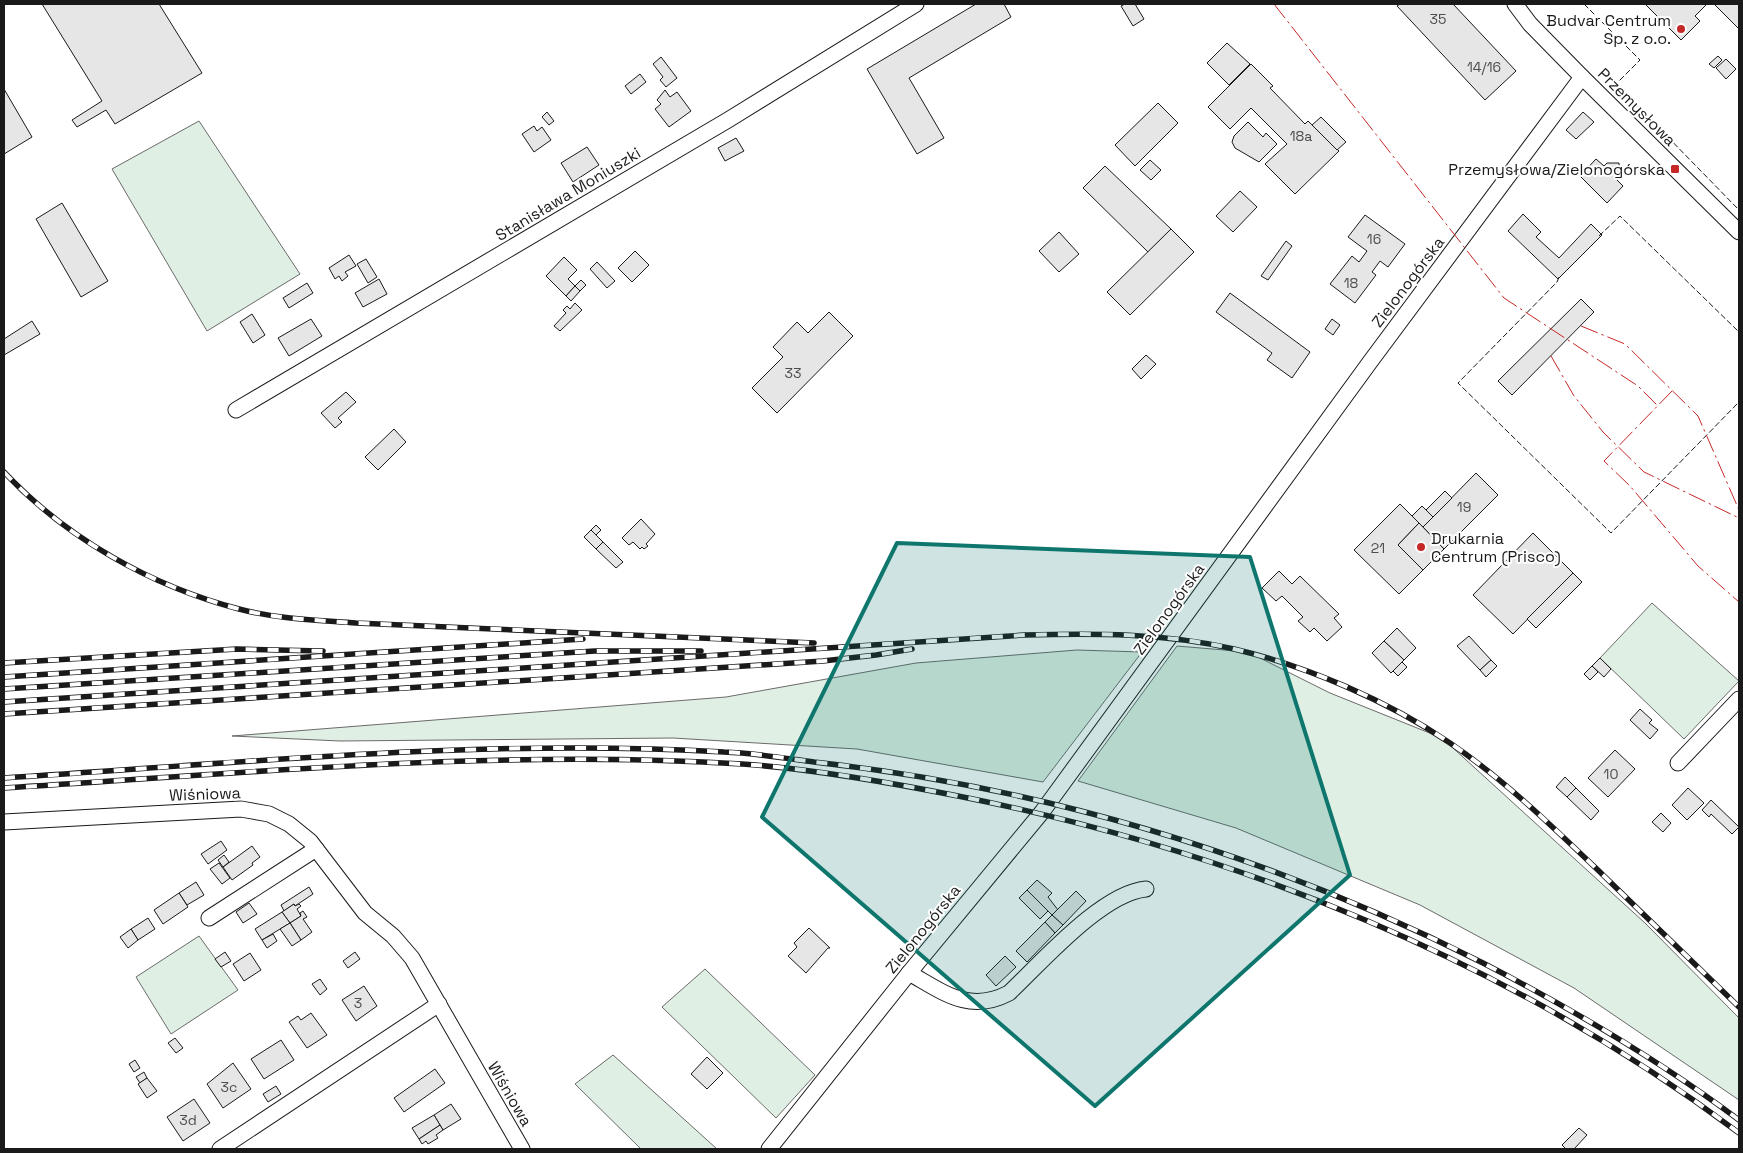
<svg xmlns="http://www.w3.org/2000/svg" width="1743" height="1153" font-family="'Space Grotesk',sans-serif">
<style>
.green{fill:#e0efe3;stroke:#6a6a6a}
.building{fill:#e6e6e6;stroke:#1a1a1a}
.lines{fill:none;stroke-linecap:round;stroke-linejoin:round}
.street-casing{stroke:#1a1a1a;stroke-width:17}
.street{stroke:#fff;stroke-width:15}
.rail-casing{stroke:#1a1a1a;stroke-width:5.5}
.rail{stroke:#fff;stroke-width:4;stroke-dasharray:11;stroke-linecap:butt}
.fence{stroke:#1a1a1a;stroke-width:1;stroke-dasharray:6 2.5;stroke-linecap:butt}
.power{stroke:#c62828;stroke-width:1;stroke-dasharray:18 4 2.5 4;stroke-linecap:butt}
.marked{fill:#0f766e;fill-opacity:0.2;stroke:#0f766e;stroke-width:4;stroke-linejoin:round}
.poi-dot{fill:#c62828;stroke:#fff;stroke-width:2}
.labels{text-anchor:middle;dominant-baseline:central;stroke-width:4;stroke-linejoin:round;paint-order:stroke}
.number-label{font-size:14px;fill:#4d4d4d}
.poi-label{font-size:16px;fill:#1a1a1a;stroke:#fff;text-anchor:end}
.street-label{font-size:16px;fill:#1a1a1a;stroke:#fff}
</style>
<rect width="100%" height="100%" fill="#fff"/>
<g class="green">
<path d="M199 121 300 274 207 331 112 169Z"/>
<path d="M1652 603 1739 681 1684 739 1600 658Z"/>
<path d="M1177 646 1248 652 1330 693 1442 738 1645 923 1739 1018V1100L1574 988 1420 905 1236 828 1078 781Z"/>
<path d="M1077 650 1142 652 1043 782 857 749 673 738 340 741 232 736 726 697 916 663Z"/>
<path d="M199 936 238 990 171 1034 136 977Z"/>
<path d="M705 969 815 1075 776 1118 662 1007Z"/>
<path d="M613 1055 717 1149H641L575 1084Z"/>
</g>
<g class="building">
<path d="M42 4H159L202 73 115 124 106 110 77 127 72 120 102 101Z"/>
<path d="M976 4H1004L1011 17 909 78 944 138 917 154 867 69Z"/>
<path d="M1125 4H1135L1144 19 1133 26 1121 6Z"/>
<path d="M1400 4H1453L1516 71 1485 100 1397 6Z"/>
<path d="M1645 4H1707L1695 16 1700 21 1681 40Z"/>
<path d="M1714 4H1739V29Z"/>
<path d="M1227 43 1250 64 1229 85 1207 63Z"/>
<path d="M1718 56 1722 60 1714 68 1709 64Z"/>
<path d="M661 57 677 78 666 87 660 80 663 77 653 64Z"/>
<path d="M1726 59 1736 69 1726 79 1716 68Z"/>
<path d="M1251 64 1273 86 1270 88 1305 124 1308 121 1339 151 1295 194 1265 164 1287 144 1251 108 1230 129 1208 107Z"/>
<path d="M640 74 646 82 631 94 625 86Z"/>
<path d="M4 89 32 137 4 154Z"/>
<path d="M665 90 670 97 677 92 691 111 669 127 655 109 661 104 657 100Z"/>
<path d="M1158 103 1178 123 1135 166 1115 145Z"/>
<path d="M547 112 554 121 549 125 542 117Z"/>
<path d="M1583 112 1594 122 1576 139 1566 130Z"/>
<path d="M1321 117 1346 142 1337 150 1312 125Z"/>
<path d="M1248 122 1263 137 1266 133 1277 144 1259 162 1235 148 1232 142 1234 136Z"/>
<path d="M534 126 537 131 542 127 551 140 534 152 522 134Z"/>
<path d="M736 138 744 151 725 161 718 148Z"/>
<path d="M587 147 599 165 573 182 561 163Z"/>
<path d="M1596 159 1604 166 1607 163H1619L1620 175 1616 179 1623 186 1607 203 1580 176Z"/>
<path d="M1150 160 1161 170 1151 180 1140 170Z"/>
<path d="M1105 166 1171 229 1148 252 1083 188Z"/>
<path d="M1240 191 1257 207 1233 232 1216 216Z"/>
<path d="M62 203 108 281 81 297 36 219Z"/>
<path d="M1523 214 1541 232 1536 237 1559 258 1591 224 1602 235 1558 279 1508 231Z"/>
<path d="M1365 215 1405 244 1388 267 1380 261 1372 272 1376 275 1355 303 1330 284 1352 256 1359 262 1367 251 1348 237Z"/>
<path d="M1171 229 1194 252 1130 315 1107 292Z"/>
<path d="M1059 232 1079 254 1059 272 1039 251Z"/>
<path d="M1286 241 1292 246 1268 280 1261 276Z"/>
<path d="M635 251 649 265 632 282 618 268Z"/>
<path d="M349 255 356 266 345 272 348 276 342 281 339 276 335 279 329 268Z"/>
<path d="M564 257 577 270 568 279 575 286 566 296 546 276Z"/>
<path d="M366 259 377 277 368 283 357 264Z"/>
<path d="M597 262 615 281 607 288 590 269Z"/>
<path d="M379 279 387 294 363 307 355 293Z"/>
<path d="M581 280 586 285 580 291 575 286Z"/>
<path d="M307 283 313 293 289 308 283 298Z"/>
<path d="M575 286 580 291 571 301 566 296Z"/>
<path d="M1230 293 1310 352 1292 378 1267 360 1272 353 1216 312Z"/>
<path d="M1581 299 1594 312 1512 395 1498 381Z"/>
<path d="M575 303 582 310 560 331 554 326 566 313 563 310 567 306 570 309Z"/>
<path d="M829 312 853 336 777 413 752 388 783 357 773 347 797 322 808 333Z"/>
<path d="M252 314 265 335 253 343 240 322Z"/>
<path d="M311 319 322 336 289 356 278 338Z"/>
<path d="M1332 319 1340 325 1333 335 1325 329Z"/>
<path d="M32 321 40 334 4 355V339Z"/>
<path d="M1146 355 1156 364 1141 379 1132 369Z"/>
<path d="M346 392 356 402 338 418 342 422 335 428 321 413Z"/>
<path d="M394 429 406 442 378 470 365 457Z"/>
<path d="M1476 473 1498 495 1444 549 1423 527Z"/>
<path d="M1445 491 1452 498 1433 517 1426 510Z"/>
<path d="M1400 504 1419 523 1398 545 1423 570 1399 594 1354 550Z"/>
<path d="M1422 506 1433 517 1423 527 1412 516Z"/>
<path d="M641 519 655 534 646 544 648 546 644 549 642 547 640 549 633 542 629 545 622 538Z"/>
<path d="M1419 523 1444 549 1423 570 1398 545Z"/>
<path d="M596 525 601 530 596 535 591 530Z"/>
<path d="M591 530 603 542 596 549 584 537Z"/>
<path d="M1533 533 1573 573 1513 634 1473 595Z"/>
<path d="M603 542 623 562 616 568 596 549Z"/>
<path d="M1279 571 1292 584 1300 576 1339 614 1334 618 1342 627 1327 641 1314 628 1310 632 1298 621 1303 617 1282 596 1276 601 1262 588Z"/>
<path d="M1573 573 1582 582 1536 628 1527 619Z"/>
<path d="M1397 628 1416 648 1404 660 1384 641Z"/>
<path d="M1469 636 1491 660 1480 670 1457 646Z"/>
<path d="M1384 641 1404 660 1391 673 1372 653Z"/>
<path d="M1600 658 1611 669 1604 677 1592 666Z"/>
<path d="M1491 660 1497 666 1486 677 1480 670Z"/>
<path d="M1402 662 1407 667 1398 676 1393 671Z"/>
<path d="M1592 666 1598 672 1590 680 1584 674Z"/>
<path d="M1640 709 1652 720 1649 723 1658 730 1650 739 1630 720Z"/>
<path d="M1615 750 1635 769 1608 797 1588 778Z"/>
<path d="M1565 777 1576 788 1567 797 1556 787Z"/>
<path d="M1576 788 1599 811 1591 820 1567 797Z"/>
<path d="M1688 788 1704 803 1687 820 1672 805Z"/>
<path d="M1711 800 1739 827 1732 834 1711 814 1709 817 1702 810Z"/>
<path d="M1661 813 1671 823 1663 832 1652 822Z"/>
<path d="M221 841 227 850 208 864 201 854Z"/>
<path d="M252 846 260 857 252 863 253 865 232 880 223 867Z"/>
<path d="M224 855 229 862 223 867 218 860Z"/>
<path d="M219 863 230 878 222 884 210 869Z"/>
<path d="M1037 880 1052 893 1048 897 1058 910 1052 915 1027 890Z"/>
<path d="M196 882 204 895 187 905 179 893Z"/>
<path d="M309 887 313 894 295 906 294 904 284 911 281 905Z"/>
<path d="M1027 890 1048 911 1040 919 1019 898Z"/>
<path d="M1076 891 1086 901 1063 925 1052 915Z"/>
<path d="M179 893 188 907 163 924 154 910Z"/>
<path d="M249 903 257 914 243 923 236 912Z"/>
<path d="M294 904 295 906 299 904 301 906 297 909 301 916 290 923 282 912Z"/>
<path d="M303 911 307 917 303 919 312 932 301 940 290 923 301 916 300 913Z"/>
<path d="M282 912 290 923 262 940 255 929Z"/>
<path d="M1052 915 1063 925 1055 933 1045 922Z"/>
<path d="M148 918 155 929 138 940 131 929Z"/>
<path d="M1045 922 1055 933 1027 962 1016 951Z"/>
<path d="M290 923 301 940 292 946 280 929Z"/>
<path d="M809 928 830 948H828L806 973 788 956 797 947 794 943Z"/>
<path d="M131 929 138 940 128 948 120 937Z"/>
<path d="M273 934 277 941 267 948 262 940Z"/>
<path d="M225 952 231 961 221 967 215 959Z"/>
<path d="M355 952 360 959 348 968 343 961Z"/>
<path d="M250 953 261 970 244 981 233 964Z"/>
<path d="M1005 956 1016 967 996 986 986 975Z"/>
<path d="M320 979 327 989 320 995 312 984Z"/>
<path d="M364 986 377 1006 356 1021 342 1000Z"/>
<path d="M311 1013 327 1035 307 1048 289 1022 298 1016 301 1020Z"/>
<path d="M175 1038 183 1048 176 1053 168 1043Z"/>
<path d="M281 1040 294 1060 264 1079 251 1059Z"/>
<path d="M707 1057 723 1073 707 1089 691 1074Z"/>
<path d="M135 1060 140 1068 134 1072 129 1064Z"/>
<path d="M233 1063 251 1089 223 1108 207 1084Z"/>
<path d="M435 1069 445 1083 404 1112 394 1098Z"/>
<path d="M144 1072 147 1078 140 1083 136 1077Z"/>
<path d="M147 1078 157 1091 147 1098 138 1084Z"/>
<path d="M276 1086 281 1094 268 1102 263 1094Z"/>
<path d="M194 1099 210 1123 183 1141 167 1117Z"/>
<path d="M451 1104 461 1119 443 1130 434 1115Z"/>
<path d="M434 1115 440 1125 419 1139 412 1128Z"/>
<path d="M440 1125 443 1130 436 1135 438 1138 428 1144 426 1141 422 1144 419 1139Z"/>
<path d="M1579 1128 1587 1135 1574 1149H1566L1562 1145Z"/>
</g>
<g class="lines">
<g class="street-casing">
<g id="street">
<path d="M1515 4 1530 24 1582 77 1739 232"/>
<path d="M236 410 728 120 916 4"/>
<path d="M1678 763 1739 699"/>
<path d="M4 822 241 809 269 814 289 824 310 841 365 913 393 936 412 958 522 1149"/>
<path d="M209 918 316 849"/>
<path d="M909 973C943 992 969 1014 1009 993 1042 962 1102 893 1146 889"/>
<path d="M220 1149 439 1004"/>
<path d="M769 1149 909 973 1042 812 1370 362 1582 77"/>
</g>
</g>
<use href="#street" class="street"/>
<g class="rail-casing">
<g id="rail">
<path d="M4 472C66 538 151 586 239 609 277 619 317 620 356 623L814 643"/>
<path d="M4 663 237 649 323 651"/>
<path d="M4 677 583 639"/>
<path d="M4 689 595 651H701"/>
<path d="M4 702 1024 635C1095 633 1165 633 1234 649 1307 666 1388 701 1450 743 1506 781 1554 828 1603 875 1648 919 1694 963 1739 1007"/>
<path d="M4 714 823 661 876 655 912 649"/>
<path d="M4 778C243 763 484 738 724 752 754 753 784 758 814 762 1049 788 1273 857 1483 963 1572 1009 1659 1060 1739 1120"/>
<path d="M4 788C249 773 496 749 742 764 814 769 887 782 958 796 1237 851 1511 962 1739 1133"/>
</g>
</g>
<use href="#rail" class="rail"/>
<g class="fence">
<path d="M1584 4 1640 60 1616 84 1739 210"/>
<path d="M1599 236 1620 216 1739 332"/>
<path d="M1559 277 1557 282 1458 383 1611 533 1739 402"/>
</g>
<g class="power">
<path d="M1274 4 1504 298 1638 386 1658 406"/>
<path d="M1581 326 1625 344 1698 416 1739 510"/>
<path d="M1551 356 1574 396 1603 432 1644 472 1739 518"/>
<path d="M1672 391 1604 461 1630 486 1698 566 1739 602"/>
</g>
</g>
<path class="marked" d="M897 543 1250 557 1350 875 1095 1106 762 817Z"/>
<g class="poi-dot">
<circle cx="1681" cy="29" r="5"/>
<rect x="1670" y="164" width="10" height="10" rx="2.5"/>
<circle cx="1421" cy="547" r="5"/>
</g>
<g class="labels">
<g class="number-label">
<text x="1438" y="19">35</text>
<text x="1484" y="67">14/16</text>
<text x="1301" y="136">18a</text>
<text x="1374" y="239">16</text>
<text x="1351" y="283">18</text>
<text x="793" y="373">33</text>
<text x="1464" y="507">19</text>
<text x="1378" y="548">21</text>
<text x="1611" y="774">10</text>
<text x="358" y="1003">3</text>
<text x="229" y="1087">3c</text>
<text x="188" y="1120">3d</text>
</g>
<g class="poi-label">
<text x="1671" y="20">Budvar Centrum<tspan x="1671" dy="18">Sp. z o.o.</tspan></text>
<text x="1665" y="169">Przemysłowa/Zielonogórska</text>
<text x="1431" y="538" text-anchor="start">Drukarnia<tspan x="1431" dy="18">Centrum (Prisco)</tspan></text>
</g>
<g class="street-label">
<text transform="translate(1637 107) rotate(45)">Przemysłowa</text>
<text transform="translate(568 194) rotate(-31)">Stanisława Moniuszki</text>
<text transform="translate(1408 282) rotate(-53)">Zielonogórska</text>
<text transform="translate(1169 609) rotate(-54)">Zielonogórska</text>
<text transform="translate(205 794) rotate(-2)">Wiśniowa</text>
<text transform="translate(923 929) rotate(-51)">Zielonogórska</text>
<text transform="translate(510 1094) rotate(60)">Wiśniowa</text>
</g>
</g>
<rect width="1743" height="1153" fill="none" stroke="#1a1a1a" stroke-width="10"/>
</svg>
